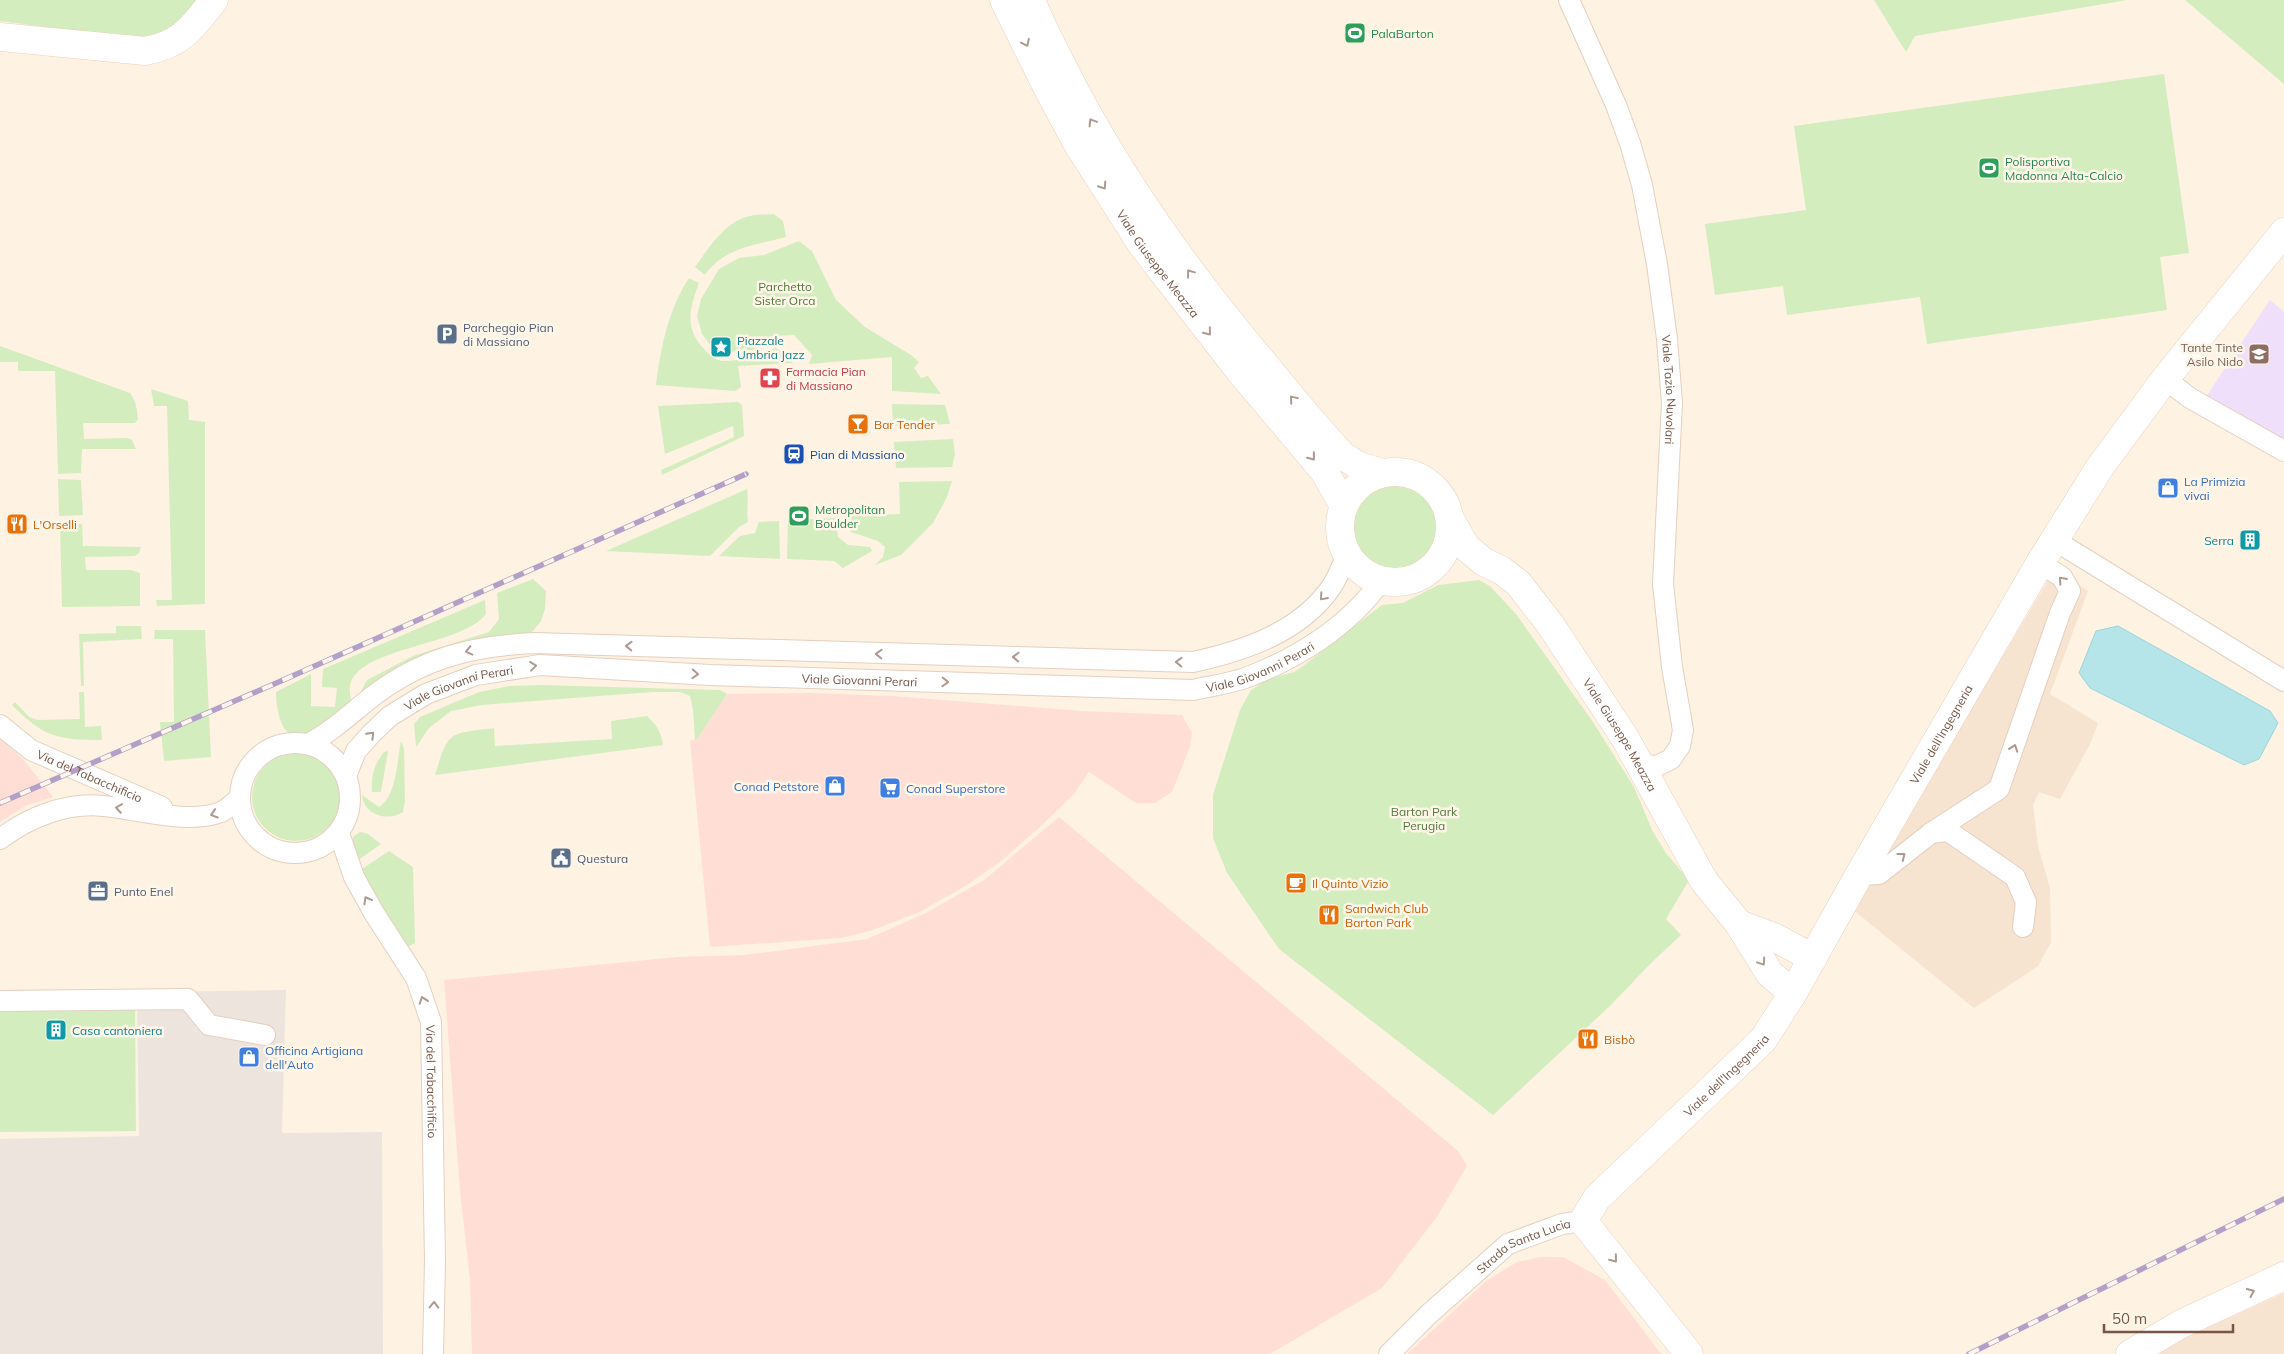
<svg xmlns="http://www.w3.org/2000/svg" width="2284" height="1354" font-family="Mulish,sans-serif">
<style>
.residential{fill:#f6e3d0}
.commercial{fill:#ffdfd5}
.industrial{fill:#ede4dd}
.education{fill:#efdffa}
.green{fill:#d4edbf}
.water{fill:#b5e4e9;stroke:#9ad5dc}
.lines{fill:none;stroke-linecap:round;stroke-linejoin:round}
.street-casing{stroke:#e5cfbf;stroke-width:22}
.secondary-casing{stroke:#ebd0bc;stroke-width:29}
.street{stroke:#fff;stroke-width:20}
.secondary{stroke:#fff;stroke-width:28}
.rail-casing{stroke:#b3a0c8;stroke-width:5.5}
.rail{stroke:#fff6ea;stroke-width:4;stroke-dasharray:11;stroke-linecap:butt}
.oneway{stroke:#ae9990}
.labels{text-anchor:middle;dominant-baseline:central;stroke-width:5;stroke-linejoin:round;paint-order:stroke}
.leisure-label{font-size:12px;fill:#27864d;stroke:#fff6ea;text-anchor:start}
.street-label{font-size:12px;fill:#785546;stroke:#fff6ea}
.park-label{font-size:12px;fill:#50793b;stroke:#fff6ea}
.service-label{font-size:12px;fill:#4e5e75;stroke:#fff6ea;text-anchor:start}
.culture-label{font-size:12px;fill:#0d838f;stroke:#fff6ea;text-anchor:start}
.education-label{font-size:12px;fill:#785e54;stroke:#fff6ea;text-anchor:end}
.health-label{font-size:12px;fill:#be3a42;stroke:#fff6ea;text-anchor:start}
.food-label{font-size:12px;fill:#c56008;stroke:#fff6ea;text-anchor:start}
.transit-label{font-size:12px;fill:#164399;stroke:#fff6ea;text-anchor:start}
.shop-label{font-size:12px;fill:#366cbe;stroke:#fff6ea;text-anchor:start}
</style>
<rect width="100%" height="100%" fill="#fef2e2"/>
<g class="residential">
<path d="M2055 569 2088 591 2050 694 2098 723 2091 742 2060 799 2039 792 2033 805 2038 846 2050 888 2051 942 2038 966 1974 1008 1852 909Z"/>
<path d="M2284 1293V1354H2150Z"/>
</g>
<g class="commercial">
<path d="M812 693 893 696 1081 711 1182 715 1192 733 1190 747 1172 792 1155 803H1136L1089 772 1074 794 1040 827 1001 861 967 885 920 912 870 931 841 938 710 947 690 741 698 738 727 694Z"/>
<path d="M0 739 23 759 53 797 27 805 0 822Z"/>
<path d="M1059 817 1458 1151 1467 1166 1436 1218 1382 1288 1270 1354H472L470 1280 460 1191 444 980 677 957 744 955 867 939 926 913 984 880Z"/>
<path d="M1541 1257H1563L1605 1280 1661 1354H1407L1486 1281 1517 1262Z"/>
</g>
<path class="industrial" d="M286 990 282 1133 382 1132 383 1354H0V1139L139 1136 137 1005 0 994Z"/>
<path class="education" d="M2270 300 2284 312V441L2206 397Z"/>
<g class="green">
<path d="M0 0H198L182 24 142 40 0 21Z"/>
<path d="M1874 0H2127L1915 36 1906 52Z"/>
<path d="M2185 0H2284V84Z"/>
<path d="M2164 74 2189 253 2160 257 2167 310 1927 344 1920 297 1787 315 1783 286 1715 295 1705 224 1806 210 1794 126Z"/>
<path d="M774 214 783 221 786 237C756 245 723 248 705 275L695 267C709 248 725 221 750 216 757 214 766 215 774 214Z"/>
<path d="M799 241 812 251 836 300 865 327 911 355 919 362 914 368 921 378 928 376 941 394 892 391V357L809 364 812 355 794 335 771 336 753 350 726 352 711 346 702 334 697 316 701 299 719 269 739 258 764 255Z"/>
<path d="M689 278 699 283C689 309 684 330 706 351 710 356 716 360 722 361 740 362 759 354 776 348L793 363 738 366 741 387 735 391 656 385C661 347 668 310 689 278Z"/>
<path d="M0 346 130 393C136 401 137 409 138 419L135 423H83L84 439 127 438 132 440 136 449H82L81 473 58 474 55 371H18V362H0Z"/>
<path d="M151 389 188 401 189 420 205 422V604L157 606 156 600H172L167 406H154Z"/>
<path d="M738 402 742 405 744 436 662 475 661 470 734 437 733 426 665 454 658 406Z"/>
<path d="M892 404 945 405 950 424 893 426Z"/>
<path d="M953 439 955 454 952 467 896 468 894 442Z"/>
<path d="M58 479 81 480 83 515 59 516Z"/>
<path d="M952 481 947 497 933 523 901 555 875 565 883 557 885 547 878 541 851 532 847 516 900 514 899 482Z"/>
<circle cx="1394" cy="527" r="42"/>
<path d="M747 489C749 501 746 510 748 522L739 527 710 556 606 551Z"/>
<path d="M835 518 838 537 848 545 870 547 872 551 843 568 834 561 787 559 788 520Z"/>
<path d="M779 521 780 559 719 556 740 536 755 533 759 522Z"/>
<path d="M60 524H82L83 546 141 547 139 553 135 556 85 557 86 570H131L140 573V606L62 607Z"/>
<path d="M533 579 546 591 545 609 541 621 532 632 495 640 365 696 361 691 367 680 413 656 489 632 499 619 497 593Z"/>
<path d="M1479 580 1490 586 1516 614 1593 722 1634 787 1652 830 1666 853 1689 880 1666 919 1681 935 1651 963 1611 1005 1493 1115 1279 949 1227 873 1213 838V795L1240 710 1251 690 1269 679 1294 672 1303 666 1382 605 1403 603 1438 585Z"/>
<path d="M485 600 486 614C463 645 364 647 351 682 348 689 351 698 352 705 339 714 325 729 310 735 282 747 276 711 276 692L311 674V706L335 707 337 688 322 687 323 669Z"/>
<path d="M116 626H141L142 639 83 642 84 686H81L79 634 116 633Z"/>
<path d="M155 630H205L211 757 164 761 160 722H174L173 639H154Z"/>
<path d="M541 685 720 690 727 694 698 738 695 740 693 710 690 696 680 692H652L482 705 451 711 429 728 416 747 414 724 420 717 479 692 509 686Z"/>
<path d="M79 692H84L85 727 101 726 102 740C56 740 44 737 12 705L15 702 29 717 38 720 80 719Z"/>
<path d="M647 716C656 724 662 733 663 745L435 775C449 730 448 734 494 728L495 746 612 739 611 721Z"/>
<path d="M401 741 404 748 405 801 403 812C387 822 364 815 362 795L379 807C397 796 397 760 401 741Z"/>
<path d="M388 751 381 792H372C371 775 374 765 384 752Z"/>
<circle cx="296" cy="797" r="44"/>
<path d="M360 832 368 834 381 844 354 863 352 846 353 837Z"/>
<path d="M389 851 413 867 415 943 409 946 401 944 359 871Z"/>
<path d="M135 1006 136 1131 0 1132V1011Z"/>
</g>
<path class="water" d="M2118 626 2270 711 2278 723 2259 759 2244 765 2090 688 2079 673 2096 631Z"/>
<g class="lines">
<g class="street-casing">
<g id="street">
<path id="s1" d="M1569 0 1616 105 1630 143 1642 185 1657 264 1667 339 1672 403 1663 584 1672 667 1683 730 1680 746 1671 759 1657 766 1640 765"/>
<path d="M2165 379 2190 398 2284 451"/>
<path d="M2054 540 2284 681"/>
<path id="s2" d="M0 725 31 750 162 807"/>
<circle cx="295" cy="798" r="55"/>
<path d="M308 744C332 732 351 713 373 696 423 658 472 646 534 643L1193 662C1244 651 1301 632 1332 586 1338 577 1342 565 1347 555"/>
<path id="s3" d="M346 776 356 751 372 733 390 716 426 694 476 675 540 665 710 675 1193 690C1210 686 1228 684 1245 678 1297 659 1349 626 1381 581"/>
<path id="s4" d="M339 833 354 877 374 913 416 978 431 1022 435 1262 433 1354"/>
<path d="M1931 833 1948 831 2015 877 2026 902 2023 927"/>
<path d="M0 839C29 817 67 802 103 806 139 809 187 825 221 812 228 809 234 803 239 798"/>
<path d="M1859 875 1879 874 1931 833 1999 789 2060 613 2070 591 2062 577 2040 563"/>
<path d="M0 1001 188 999 209 1025 265 1035"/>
<path id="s5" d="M1389 1354 1429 1314 1508 1244 1562 1224 1583 1221"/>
</g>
</g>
<g class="secondary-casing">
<g id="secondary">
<path id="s6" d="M1004 0 1048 89 1077 143 1142 245 1239 370 1324 471 1344 506"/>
<path d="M1031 0C1043 31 1059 59 1074 89 1127 189 1193 280 1266 366 1291 397 1316 427 1343 456L1359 466 1382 473"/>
<path d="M0 37 145 51C182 44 192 28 214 0"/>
<circle cx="1395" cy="527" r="55"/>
<path id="s7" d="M1450 519 1466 547 1484 562 1501 570 1518 583 1550 624 1625 738 1704 881 1739 924 1770 974 1793 993"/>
<path d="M1739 924 1774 937 1813 958"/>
<path id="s8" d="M1689 1354 1583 1221 1597 1198 1763 1040 1793 993 1859 875 2040 563 2100 467 2165 379 2284 232"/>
<path d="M2130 1354 2181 1324 2284 1276"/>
</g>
</g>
<use href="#street" class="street"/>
<use href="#secondary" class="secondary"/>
<g class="rail-casing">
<g id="rail">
<path d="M0 803 281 681 746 474"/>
<path d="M1969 1354 2284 1199"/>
</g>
</g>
<use href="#rail" class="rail"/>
</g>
<defs><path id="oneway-chevron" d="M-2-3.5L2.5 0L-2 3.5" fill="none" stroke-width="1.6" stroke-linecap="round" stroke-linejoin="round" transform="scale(1.25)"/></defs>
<g class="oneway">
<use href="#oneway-chevron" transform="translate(1026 43) rotate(65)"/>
<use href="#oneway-chevron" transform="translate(1092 122) rotate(-121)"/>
<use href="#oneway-chevron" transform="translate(1103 186) rotate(57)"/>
<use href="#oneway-chevron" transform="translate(1190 273) rotate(-127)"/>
<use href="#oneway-chevron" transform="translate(1208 332) rotate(51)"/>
<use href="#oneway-chevron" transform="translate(1293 399) rotate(-130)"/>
<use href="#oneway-chevron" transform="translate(1312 457) rotate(51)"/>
<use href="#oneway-chevron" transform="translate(2062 580) rotate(-131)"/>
<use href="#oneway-chevron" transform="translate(1323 597) rotate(131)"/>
<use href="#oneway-chevron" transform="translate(629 646) rotate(-178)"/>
<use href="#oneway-chevron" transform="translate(469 651) rotate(167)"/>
<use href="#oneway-chevron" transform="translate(879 654) rotate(-178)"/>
<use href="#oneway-chevron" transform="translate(1016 657) rotate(-178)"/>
<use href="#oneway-chevron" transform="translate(1179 662) rotate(-178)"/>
<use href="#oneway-chevron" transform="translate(533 666) rotate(-7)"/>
<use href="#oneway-chevron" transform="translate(695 674) rotate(3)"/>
<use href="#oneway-chevron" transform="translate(945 682) rotate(2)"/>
<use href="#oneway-chevron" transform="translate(371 735) rotate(-46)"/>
<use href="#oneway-chevron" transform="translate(2014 748) rotate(-71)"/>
<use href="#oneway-chevron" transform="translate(119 808) rotate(-171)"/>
<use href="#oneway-chevron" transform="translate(214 814) rotate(163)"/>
<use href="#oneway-chevron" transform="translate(1902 856) rotate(-38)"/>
<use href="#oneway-chevron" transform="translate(367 900) rotate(-119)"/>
<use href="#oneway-chevron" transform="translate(1762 962) rotate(56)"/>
<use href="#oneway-chevron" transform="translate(423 1000) rotate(-109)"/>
<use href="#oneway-chevron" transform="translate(1614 1259) rotate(51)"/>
<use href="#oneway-chevron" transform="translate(2251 1292) rotate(-25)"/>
<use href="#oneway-chevron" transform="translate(434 1305) rotate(-89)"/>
</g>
<defs>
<g id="stadium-square" transform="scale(1.125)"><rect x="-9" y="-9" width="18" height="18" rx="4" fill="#2e9e5b" stroke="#fff6ea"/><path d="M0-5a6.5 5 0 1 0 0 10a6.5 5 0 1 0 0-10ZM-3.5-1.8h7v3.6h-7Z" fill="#fff"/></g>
<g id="parking-square" transform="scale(1.125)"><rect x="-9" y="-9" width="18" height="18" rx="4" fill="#5c6f8a" stroke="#fff6ea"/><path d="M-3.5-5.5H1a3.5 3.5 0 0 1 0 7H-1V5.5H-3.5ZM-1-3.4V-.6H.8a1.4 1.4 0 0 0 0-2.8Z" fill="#fff"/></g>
<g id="sight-square" transform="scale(1.125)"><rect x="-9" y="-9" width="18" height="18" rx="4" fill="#0f9aa8" stroke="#fff6ea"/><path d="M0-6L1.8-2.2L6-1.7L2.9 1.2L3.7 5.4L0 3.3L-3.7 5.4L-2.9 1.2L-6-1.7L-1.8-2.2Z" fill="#fff"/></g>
<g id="school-square" transform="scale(1.125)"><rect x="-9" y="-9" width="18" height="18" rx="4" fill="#8d6e63" stroke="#fff6ea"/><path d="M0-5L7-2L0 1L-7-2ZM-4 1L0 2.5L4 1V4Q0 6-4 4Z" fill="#fff"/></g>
<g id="pharmacy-square" transform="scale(1.125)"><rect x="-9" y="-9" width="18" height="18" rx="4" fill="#e0444e" stroke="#fff6ea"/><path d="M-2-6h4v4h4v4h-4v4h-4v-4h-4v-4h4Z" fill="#fff"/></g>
<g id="bar-square" transform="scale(1.125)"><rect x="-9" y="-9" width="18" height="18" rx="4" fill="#e8710a" stroke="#fff6ea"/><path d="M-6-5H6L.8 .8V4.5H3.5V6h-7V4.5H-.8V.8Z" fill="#fff"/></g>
<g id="station-square" transform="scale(1.125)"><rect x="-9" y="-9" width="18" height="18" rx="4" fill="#1a4fb4" stroke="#fff6ea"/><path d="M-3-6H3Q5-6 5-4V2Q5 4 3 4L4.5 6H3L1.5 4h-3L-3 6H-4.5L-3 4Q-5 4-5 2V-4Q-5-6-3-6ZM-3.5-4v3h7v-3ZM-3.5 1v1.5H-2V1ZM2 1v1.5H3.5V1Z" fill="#fff"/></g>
<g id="shop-square" transform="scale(1.125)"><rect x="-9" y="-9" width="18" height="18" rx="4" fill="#3f7fe0" stroke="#fff6ea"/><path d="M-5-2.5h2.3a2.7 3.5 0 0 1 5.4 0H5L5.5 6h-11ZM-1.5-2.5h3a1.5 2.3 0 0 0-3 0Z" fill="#fff"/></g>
<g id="restaurant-square" transform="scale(1.125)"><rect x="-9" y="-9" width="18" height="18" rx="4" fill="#e8710a" stroke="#fff6ea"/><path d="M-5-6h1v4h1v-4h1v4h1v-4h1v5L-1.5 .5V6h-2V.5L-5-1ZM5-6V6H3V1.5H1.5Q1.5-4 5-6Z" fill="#fff"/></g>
<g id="building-square" transform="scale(1.125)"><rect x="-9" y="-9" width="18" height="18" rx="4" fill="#0f9aa8" stroke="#fff6ea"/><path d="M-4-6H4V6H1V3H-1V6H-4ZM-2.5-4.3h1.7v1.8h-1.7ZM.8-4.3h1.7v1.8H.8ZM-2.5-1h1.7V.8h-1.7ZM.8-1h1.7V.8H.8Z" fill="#fff"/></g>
<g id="supermarket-square" transform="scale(1.125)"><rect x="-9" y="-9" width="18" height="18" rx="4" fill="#3f7fe0" stroke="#fff6ea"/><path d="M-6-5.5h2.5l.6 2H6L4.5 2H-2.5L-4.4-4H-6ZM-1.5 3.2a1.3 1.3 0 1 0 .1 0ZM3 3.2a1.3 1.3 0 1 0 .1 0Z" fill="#fff"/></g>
<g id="civic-square" transform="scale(1.125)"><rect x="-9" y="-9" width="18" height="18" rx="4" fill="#5c6f8a" stroke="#fff6ea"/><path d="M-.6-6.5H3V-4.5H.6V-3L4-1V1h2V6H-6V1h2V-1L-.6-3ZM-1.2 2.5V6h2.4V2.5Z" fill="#fff"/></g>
<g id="cafe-square" transform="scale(1.125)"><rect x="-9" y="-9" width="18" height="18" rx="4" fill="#e8710a" stroke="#fff6ea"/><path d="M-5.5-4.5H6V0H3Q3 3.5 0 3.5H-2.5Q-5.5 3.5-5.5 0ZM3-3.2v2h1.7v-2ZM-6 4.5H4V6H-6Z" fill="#fff"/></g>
<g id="office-square" transform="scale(1.125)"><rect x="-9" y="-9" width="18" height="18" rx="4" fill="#5c6f8a" stroke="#fff6ea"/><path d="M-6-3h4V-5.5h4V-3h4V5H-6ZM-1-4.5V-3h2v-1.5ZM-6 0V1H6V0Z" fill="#fff"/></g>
</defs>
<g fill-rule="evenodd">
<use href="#stadium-square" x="1355" y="33"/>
<use href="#stadium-square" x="1989" y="168"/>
<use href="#parking-square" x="447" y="334"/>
<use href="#sight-square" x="721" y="347"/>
<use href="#school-square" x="2259" y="354"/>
<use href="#pharmacy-square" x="770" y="378"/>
<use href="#bar-square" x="858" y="424"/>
<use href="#station-square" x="794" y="454"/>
<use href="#shop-square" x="2168" y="488"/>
<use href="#stadium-square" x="799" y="516"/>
<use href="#restaurant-square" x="17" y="524"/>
<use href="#building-square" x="2250" y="540"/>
<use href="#shop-square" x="835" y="786"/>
<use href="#supermarket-square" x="890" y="788"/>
<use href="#civic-square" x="561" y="858"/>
<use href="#cafe-square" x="1296" y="883"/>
<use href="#office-square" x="98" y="891"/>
<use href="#restaurant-square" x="1329" y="915"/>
<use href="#building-square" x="56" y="1030"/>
<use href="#restaurant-square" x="1588" y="1039"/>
<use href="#shop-square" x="249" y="1057"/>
</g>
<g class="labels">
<g class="leisure-label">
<text x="1371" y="33">PalaBarton</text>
<text x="2005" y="161">Polisportiva<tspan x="2005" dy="14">Madonna Alta-Calcio</tspan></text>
<text x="815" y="509">Metropolitan<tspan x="815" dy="14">Boulder</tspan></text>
</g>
<g class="street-label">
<text stroke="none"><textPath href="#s6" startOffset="306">Viale Giuseppe Meazza</textPath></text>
<text stroke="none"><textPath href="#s1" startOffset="406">Viale Tazio Nuvolari</textPath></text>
<text stroke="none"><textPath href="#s3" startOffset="961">Viale Giovanni Perari</textPath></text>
<text stroke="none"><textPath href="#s3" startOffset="556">Viale Giovanni Perari</textPath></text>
<text stroke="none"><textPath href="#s3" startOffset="151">Viale Giovanni Perari</textPath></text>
<text stroke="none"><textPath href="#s8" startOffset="780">Viale dell'Ingegneria</textPath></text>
<text stroke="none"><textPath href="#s7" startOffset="279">Viale Giuseppe Meazza</textPath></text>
<text stroke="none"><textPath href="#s2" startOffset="104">Via del Tabacchificio</textPath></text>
<text stroke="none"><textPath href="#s8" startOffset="375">Viale dell'Ingegneria</textPath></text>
<text stroke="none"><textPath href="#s4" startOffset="271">Via del Tabacchificio</textPath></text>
<text stroke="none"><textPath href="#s5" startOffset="175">Strada Santa Lucia</textPath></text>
</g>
<g class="park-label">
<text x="785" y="286">Parchetto<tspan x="785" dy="14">Sister Orca</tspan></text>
<text x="1424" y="811">Barton Park<tspan x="1424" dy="14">Perugia</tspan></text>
</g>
<g class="service-label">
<text x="463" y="327">Parcheggio Pian<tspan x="463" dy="14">di Massiano</tspan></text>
<text x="577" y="858">Questura</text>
<text x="114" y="891">Punto Enel</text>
</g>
<g class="culture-label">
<text x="737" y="340">Piazzale<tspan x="737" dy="14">Umbria Jazz</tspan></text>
<text x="2234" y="540" text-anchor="end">Serra</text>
<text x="72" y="1030">Casa cantoniera</text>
</g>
<g class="education-label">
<text x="2243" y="347">Tante Tinte<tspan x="2243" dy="14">Asilo Nido</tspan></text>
</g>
<g class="health-label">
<text x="786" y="371">Farmacia Pian<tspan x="786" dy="14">di Massiano</tspan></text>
</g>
<g class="food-label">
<text x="874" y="424">Bar Tender</text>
<text x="33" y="524">L'Orselli</text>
<text x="1312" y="883">Il Quinto Vizio</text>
<text x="1345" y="908">Sandwich Club<tspan x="1345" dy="14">Barton Park</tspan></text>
<text x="1604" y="1039">Bisbò</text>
</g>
<g class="transit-label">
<text x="810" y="454">Pian di Massiano</text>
</g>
<g class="shop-label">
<text x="2184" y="481">La Primizia<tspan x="2184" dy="14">vivai</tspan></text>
<text x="819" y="786" text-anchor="end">Conad Petstore</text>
<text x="906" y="788">Conad Superstore</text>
<text x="265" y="1050">Officina Artigiana<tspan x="265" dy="14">dell'Auto</tspan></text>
</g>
</g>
<path d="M2104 1324v8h129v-8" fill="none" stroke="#785546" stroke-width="2.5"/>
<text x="2112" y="1324" font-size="15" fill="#785546" stroke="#fff6ea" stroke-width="4" paint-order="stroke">50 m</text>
</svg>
